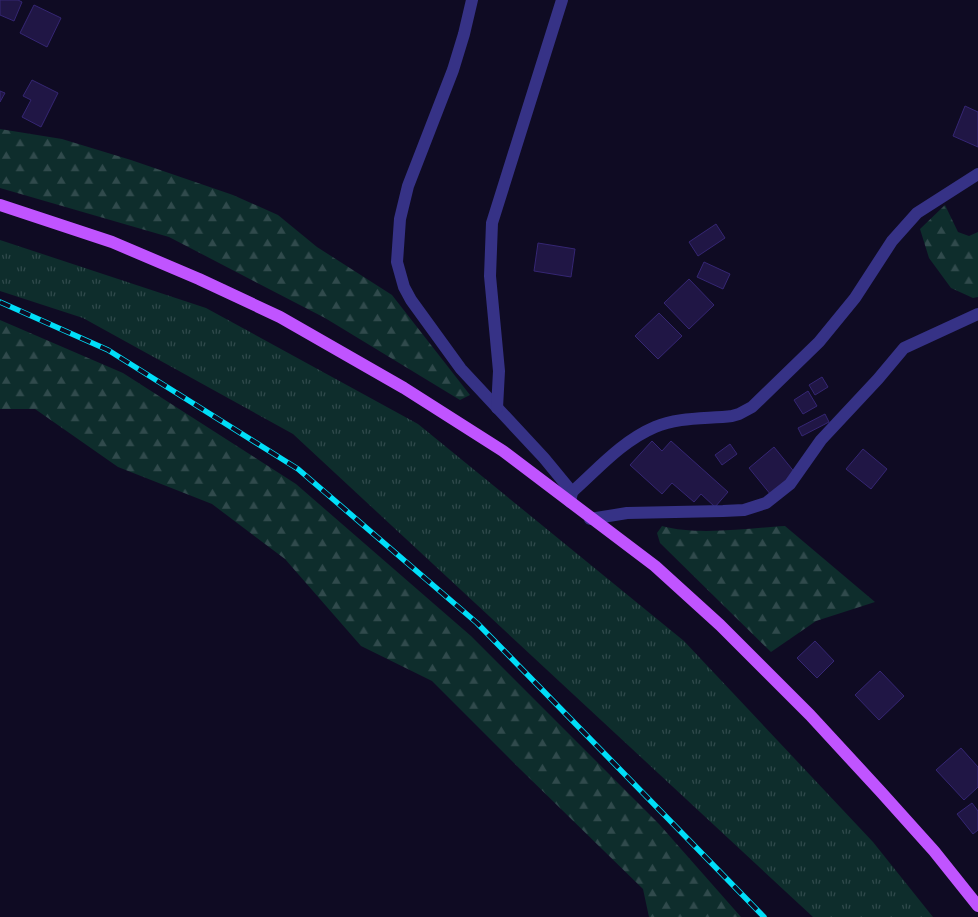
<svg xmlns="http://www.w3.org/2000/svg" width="978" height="917" font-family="Ubuntu,sans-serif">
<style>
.grass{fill:url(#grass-tufts)}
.forest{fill:url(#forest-firs)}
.building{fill:#201645;stroke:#352673}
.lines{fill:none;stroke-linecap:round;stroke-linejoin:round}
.minor{stroke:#363286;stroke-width:12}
.major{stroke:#c054ff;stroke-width:12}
.rail-casing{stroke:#00def8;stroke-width:5.5}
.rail{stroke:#0f0b23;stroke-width:4;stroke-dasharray:11;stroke-linecap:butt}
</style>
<defs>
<pattern id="grass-tufts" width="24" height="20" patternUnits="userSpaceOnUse" patternTransform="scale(1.25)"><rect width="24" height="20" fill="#0e2d2c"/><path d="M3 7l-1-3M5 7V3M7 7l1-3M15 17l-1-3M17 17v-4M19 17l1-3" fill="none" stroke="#304a4c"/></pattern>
<pattern id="forest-firs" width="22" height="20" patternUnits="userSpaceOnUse" patternTransform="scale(1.25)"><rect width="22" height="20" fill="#0e2d2c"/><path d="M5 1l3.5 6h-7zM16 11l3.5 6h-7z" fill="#304a4c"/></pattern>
</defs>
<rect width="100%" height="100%" fill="#0f0b23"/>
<path class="grass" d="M0 240 206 308 418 424 684 641 873 842 933 917H813L293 434 83 318 0 291Z"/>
<g class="forest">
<path d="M0 129 62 139 131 160 233 195 278 215 317 247 392 295 470 395 460 400 325 318 169 237 0 188Z"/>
<path d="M945 205 958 232 969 236 978 232V297L973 298 951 288 929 258 920 229Z"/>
<path d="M0 320 123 373 296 484 471 636 659 824 741 917H649L643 889 520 769 432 681 361 646 285 559 212 504 118 467 35 409H0Z"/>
<path d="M662 526C698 536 748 528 785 526L875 602 816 621 771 652 660 543 657 533Z"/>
</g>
<g class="building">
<path d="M0 0H18L22 2 14 21 0 15Z"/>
<path d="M34 5 61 18 47 47 20 33Z"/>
<path d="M32 80 58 93 41 127 22 117 31 100 23 96Z"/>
<path d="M0 91 5 93 0 102Z"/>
<path d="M965 106 978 112V147L953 136Z"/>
<path d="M716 224 725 238 698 256 689 242Z"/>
<path d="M538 243 575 249 571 277 534 271Z"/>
<path d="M704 262 730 274 723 289 697 277Z"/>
<path d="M689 279 714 305 689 329 664 303Z"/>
<path d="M659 313 682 336 658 359 635 336Z"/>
<path d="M822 377 828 387 815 395 809 385Z"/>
<path d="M808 391 817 406 803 414 794 400Z"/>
<path d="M825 414 829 422 802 436 798 428Z"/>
<path d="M652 441 662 451 671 441 728 492 715 507 701 494 694 502 672 483 662 494 630 465Z"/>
<path d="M730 444 737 454 722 465 715 455Z"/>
<path d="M774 447 796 474 771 495 749 468Z"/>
<path d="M863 449 887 469 871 489 846 469Z"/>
<path d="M815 641 834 661 817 678 797 658Z"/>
<path d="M880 671 904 696 879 720 855 695Z"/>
<path d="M961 748 978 767V787L964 800 936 770Z"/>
<path d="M972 803 978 811V830L973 834 957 814Z"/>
</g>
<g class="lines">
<g class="minor">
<path d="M472 0 464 34 453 70 408 186 400 219 397 262 404 287 411 300 461 369 544 458 572 492 570 502"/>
<path d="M497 408 499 371 490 276 492 223 562 0"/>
<path d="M572 492C598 469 622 441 655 427 678 417 707 419 732 416L739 414 752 407 819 342 855 298 892 241 917 213 978 174"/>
<path d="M590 519 627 513 723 511 744 510 766 503 790 484 821 440 878 379 904 348 978 314"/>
</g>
<path class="major" d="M0 205 112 242 199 279 280 317 404 388 503 451 655 566 720 625 810 715 881 792 934 851 978 906"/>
<g class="rail-casing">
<path id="rail" d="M0 302 108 350 298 469 477 623 764 917"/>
</g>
<use href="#rail" class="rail"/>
</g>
</svg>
